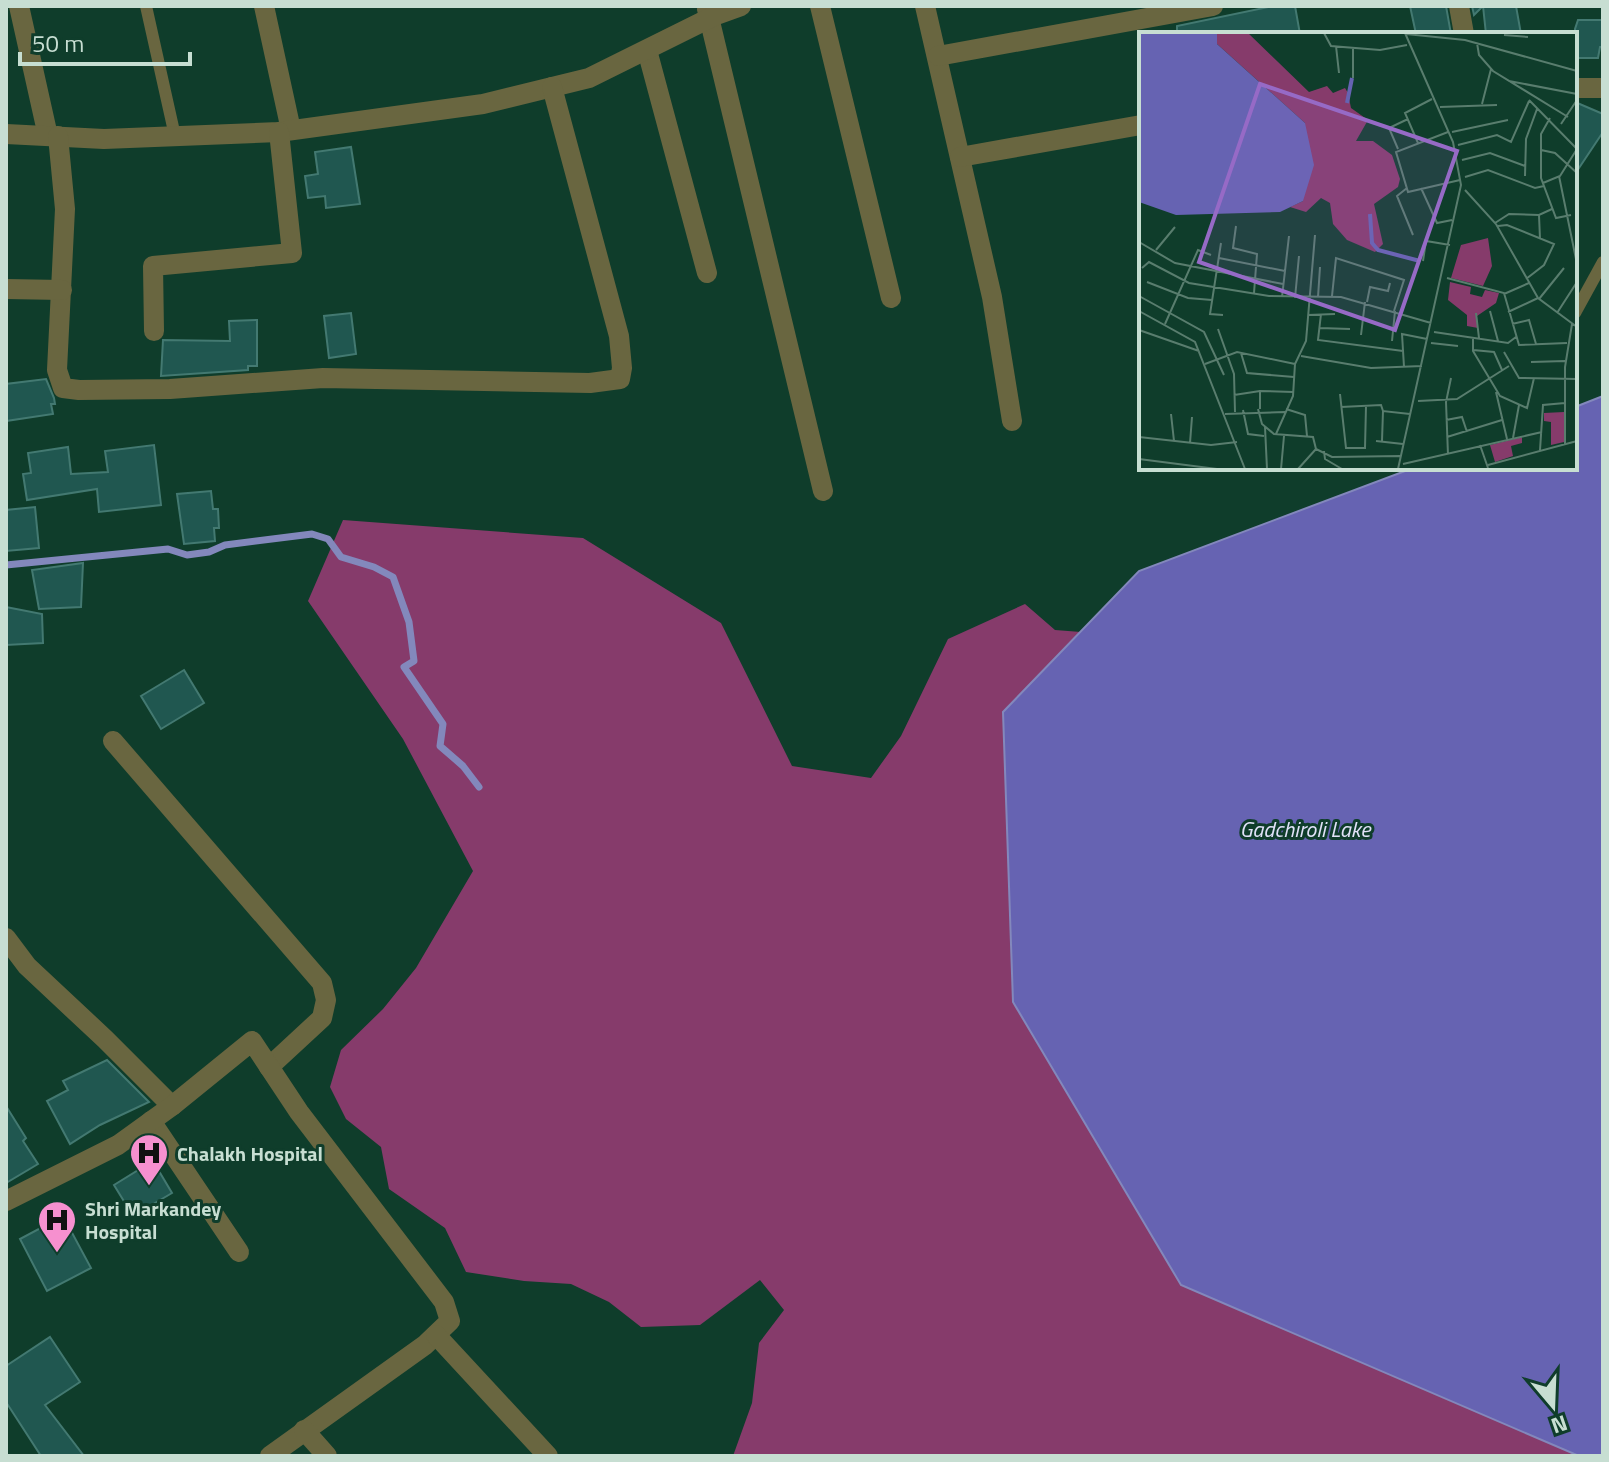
<svg xmlns="http://www.w3.org/2000/svg" width="1609" height="1462" font-family="'Titillium Web',sans-serif">
<style>
.green{fill:#863b6b}
.water{fill:#6663b2;stroke:#8388bc;stroke-width:2}
.lines{fill:none;stroke-linecap:round;stroke-linejoin:round}
.stream{stroke:#8388bc;stroke-width:7}
.building{fill:#205750;stroke:#437971;stroke-width:2}
.service{stroke:#696640;stroke-width:12}
.minor{stroke:#696640;stroke-width:20}
.labels{text-anchor:middle;dominant-baseline:central;stroke-width:6;stroke-linejoin:round;paint-order:stroke}
.poi-label{font-size:20px;font-weight:bold;fill:#c7ded2;stroke:#0f3d2b;text-anchor:start}
.water-label{font-size:22px;font-style:italic;fill:#e1e2f9;stroke:#0f3d2b}
.inset-river{fill:none;stroke:#6663b2;stroke-width:4}
.inset-road{fill:none;stroke:#597d6e;stroke-width:2}
.view{fill:#966ac6;fill-opacity:0.15;stroke:#966ac6;stroke-width:4}
.inset-edge{fill:none;stroke:#c7ded2;stroke-width:4}
</style>
<rect width="100%" height="100%" fill="#0f3d2b"/>
<path class="green" d="M343 520 583 538 721 623 792 766 871 778 901 736 948 639 1025 604 1055 630 1081 632 1003 712 1013 1002 1181 1285 1579 1456H733L752 1403 759 1343 784 1310 760 1280 700 1325 641 1327 609 1302 571 1284 524 1281 466 1272 445 1228 389 1189 381 1147 346 1119 330 1087 341 1050 383 1009 416 968 473 871 403 739 308 601Z"/>
<path class="water" d="M1603 396V1456H1579L1181 1285 1013 1002 1003 712 1139 571 1413 468H1575V407Z"/>
<g class="lines">
<path class="stream" d="M6 565 168 549 187 555 209 552 225 545 312 534 328 539 341 557 374 567 393 577 409 622 414 661 404 667 443 724 440 746 463 766 479 787"/>
</g>
<g class="building">
<path d="M1273 6H1295L1300 34H1177V26Z"/>
<path d="M1410 6H1446L1451 34H1416Z"/>
<path d="M1472 6H1516L1521 34H1486L1483 6 1474 15Z"/>
<path d="M1578 20H1603V47H1600L1598 58H1575V29Z"/>
<path d="M1575 102 1603 114V132L1575 174Z"/>
<path d="M351 147 360 204 326 208 325 196 308 198 305 176 318 174 315 152Z"/>
<path d="M351 313 356 354 329 358 324 316Z"/>
<path d="M257 320V366H248V370L161 376 163 340 230 341 229 321Z"/>
<path d="M46 379 54 398 55 404H51L53 414 6 421V384Z"/>
<path d="M154 445 161 505 99 512 97 489 27 500 23 474 31 473 28 453 68 447 71 474 108 472 105 451Z"/>
<path d="M211 491 213 509H218L219 528H214L215 541 184 544 177 494Z"/>
<path d="M35 507 39 548 6 551V510Z"/>
<path d="M83 563 81 607 39 609 32 570Z"/>
<path d="M6 607 42 614 43 643 6 645Z"/>
<path d="M184 670 204 703 161 729 141 696Z"/>
<path d="M107 1060 149 1102 100 1125 70 1144 47 1101 68 1090 63 1081Z"/>
<path d="M6 1106 26 1138 23 1141 38 1164 6 1183Z"/>
<path d="M153 1161 172 1193 133 1216 114 1185Z"/>
<path d="M63 1216 91 1268 47 1291 20 1239Z"/>
<path d="M50 1337 80 1382 45 1405 84 1456H41L6 1402V1366Z"/>
</g>
<g class="lines">
<g class="service">
<path d="M146 6 175 136"/>
<path d="M1575 313 1603 262"/>
</g>
<g class="minor">
<path d="M19 6 48 136"/>
<path d="M264 6 291 130"/>
<path d="M820 6 891 298"/>
<path d="M925 6 992 297 1012 421"/>
<path d="M1459 6 1464 34"/>
<path d="M707 9 823 491"/>
<path d="M647 50 707 273"/>
<path d="M938 56 1213 6"/>
<path d="M1575 88H1603"/>
<path d="M6 134 104 139 279 132 483 104 589 78 716 15 741 6"/>
<path d="M58 136 65 209 57 370 63 388 79 390 170 389 323 378 590 383 620 379 622 368 619 336 552 87"/>
<path d="M960 157 1141 125"/>
<path d="M6 289 62 290"/>
<path d="M154 331 153 266 292 253 279 132"/>
<path d="M113 741 322 983 326 1000 322 1018 269 1067"/>
<path d="M6 938 27 966 105 1039 172 1106"/>
<path d="M151 1121 239 1252"/>
<path d="M6 1201 118 1145 172 1106 252 1041 299 1112 444 1302 450 1321 425 1345 270 1456"/>
<path d="M436 1335 548 1456"/>
<path d="M304 1430 327 1456"/>
</g>
</g>
<defs>
<g id="hospital-pin" transform="scale(2)"><path d="M0 17L-7.5 6A9.5 9.5 0 1 1 7.5 6Z" fill="#f690cf" stroke="#0f3d2b"/><path d="M-5-5h3v3.5h4V-5h3V5h-3V1.5h-4V5h-3Z" fill="#111"/></g>
</defs>
<g fill-rule="evenodd">
<use href="#hospital-pin" x="149" y="1153"/>
<use href="#hospital-pin" x="57" y="1220"/>
</g>
<g class="labels">
<g class="poi-label">
<text x="177" y="1153">Chalakh Hospital</text>
<text x="85" y="1208">Shri Markandey<tspan x="85" dy="23">Hospital</tspan></text>
</g>
<g class="water-label">
<text x="1305" y="829">Gadchiroli Lake</text>
</g>
</g>
<g transform="translate(1139 32)">
<rect width="438" height="438" fill="#0f3d2b"/>
<path d="M78 1H109L170 60 188 54 194 61 206 56 209 61 212 76 229 88 217 109H234L253 123 261 147 259 155 235 172 244 212 236 220 208 208 194 192 191 171 182 166 167 180 151 175 164 169 166 91 78 12ZM349 206 353 234 344 254 312 246 322 213ZM311 250 332 255 331 262 343 265 346 258 360 261 357 271 338 284 339 296 328 294V283L309 268ZM425 380V410L412 413V390L405 389V381ZM383 405V411L372 414 374 424 356 430 351 413Z" fill="#863b6b"/>
<path d="M0 1H78V12L166 91 175 133 164 169 141 180 37 183 0 170Z" fill="#6663b2"/>
<path class="inset-river" d="M208 71 213 46M231 182 233 211 239 218 281 229"/>
<path class="inset-road" d="M185 1 192 14 241 18 268 13M267 2 326 8 438 39M365 3 389 5M338 11 340 23 354 39 429 85M197 14 200 41M214 46V16M370 49 438 62M390 68 438 117M343 72 352 37M301 75 358 73M411 86 402 102V146L417 186 432 183M422 92 438 68M309 100 257 120 269 160 321 148M313 100 369 88M279 111 266 81 293 67M319 113 358 103 372 110 390 69M259 117 250 96 269 87M402 118 416 121 438 141M323 128 351 121 386 134M386 144 387 107 398 77M420 144 438 232M326 145 349 138 396 156 405 154M404 151 421 144 438 117M268 156 258 164 274 203M282 156 298 191 313 188M326 158 357 192 399 266 438 295M400 183 401 207M356 191 370 182 400 183 413 177M97 194 94 216 118 222 115 261M359 194 368 193 415 212 405 233 387 247M0 210 36 231 144 252M82 211 71 282 84 283M17 218 36 195M80 226 146 239M284 229 287 209 311 213M3 236 10 230 50 251 130 264 202 265 292 291M308 246 365 261 380 313 428 311M8 250 49 266 73 268M365 262 390 251M0 264 65 300 85 343M193 264 197 226 265 248 255 279M143 265 150 204M179 265 181 235M156 266 160 224M400 267 425 236M228 270 231 255 249 259 251 251M0 279 56 310 106 437M351 279 359 309M369 280 399 266M337 281 340 306M418 281 438 250M182 282 179 308 264 319M169 283 196 282M26 292 59 218 72 223M373 292 390 288 397 312M181 296 211 297M79 297 95 342 96 380M0 298 60 319M295 300 369 311 377 305M222 303 226 270M334 305V319L361 364 388 376 395 346M253 309 256 279M292 311 319 314M334 318 355 320 363 338M365 320 380 346 438 347M102 321 108 341 155 345M162 324 232 336 283 334M392 330 426 329M66 332 98 320 156 332M265 335 263 302 288 307M357 360 368 407M201 362 207 416H226L227 374M95 363 121 359M279 369 318 367 370 334M202 375 242 373 244 379M119 377 123 392 135 402 174 405 177 417 193 425 261 424M121 377V359L154 360M147 377 166 383 168 404M104 378 109 402 125 404M32 382 35 409M86 382 146 380M307 388 323 385 328 400M126 395 128 437M137 402 154 364 156 332 167 309 176 203M0 405 72 413 98 410M308 405 363 388M374 406 380 373M237 409 264 412M243 409 244 379 271 382M51 411 53 385M426 412V335L433 292M341 413 349 436M401 418 404 373 426 371M185 419 186 427 203 437M309 423 307 370 312 346M0 427 78 437M264 432 403 400M349 433 438 409M142 437 145 404M159 437 177 417M259 437 322 153 314 110 266 1"/>
<path class="view" d="M121 52 318 119 256 298 60 230Z"/>
<rect width="438" height="438" class="inset-edge"/>
</g>
<rect width="1609" height="1462" fill="none" stroke="#c7ded2" stroke-width="16"/>
<g transform="translate(1553 1406) rotate(161)" stroke="#0f3d2b" stroke-width="6" paint-order="stroke">
<path d="M0-6L14 30L0 20L-14 30Z" fill="#c7ded2"/>
<text y="-12" font-size="22" font-weight="bold" text-anchor="middle" fill="#c7ded2">N</text>
</g>
<path d="M20 52v12h170v-12" fill="none" stroke="#c7ded2" stroke-width="4"/>
<text x="32" y="52" font-size="24" fill="#c7ded2" stroke="#0f3d2b" stroke-width="6" paint-order="stroke">50 m</text>
</svg>
